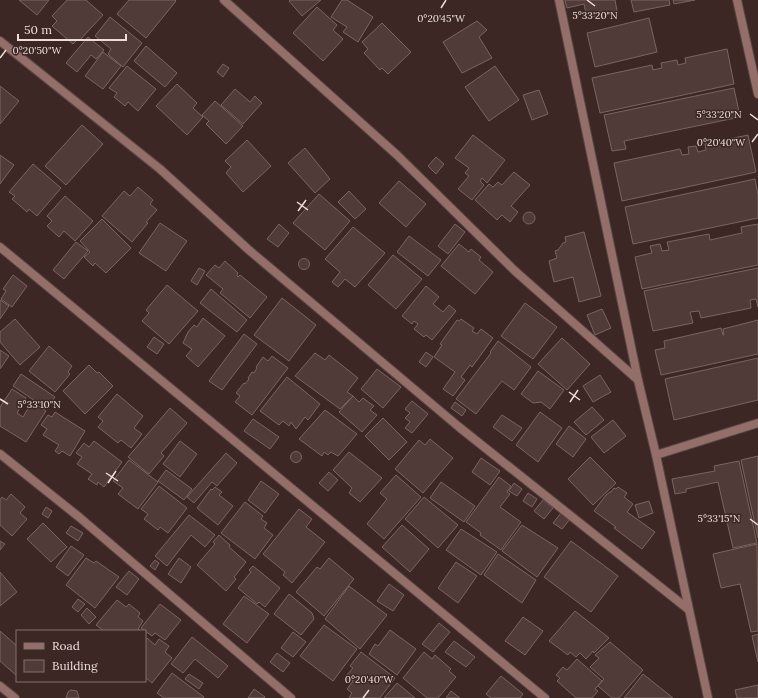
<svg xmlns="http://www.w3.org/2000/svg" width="758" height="698" font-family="Lora,serif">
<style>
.building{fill:#513b38;stroke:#7c6460}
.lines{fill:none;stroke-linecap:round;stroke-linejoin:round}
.minor-casing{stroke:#584442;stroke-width:10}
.tertiary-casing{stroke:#584442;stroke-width:10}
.minor{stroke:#946f6a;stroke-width:8}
.tertiary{stroke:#946f6a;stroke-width:8}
.ticks{fill:none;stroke:#ecdddb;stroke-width:1.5}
.ticks-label{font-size:10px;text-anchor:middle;fill:#ecdddb;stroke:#3c2725;stroke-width:3;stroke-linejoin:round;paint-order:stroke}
</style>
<rect width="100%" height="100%" fill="#3c2725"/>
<g class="building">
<path d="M19 0H49L37 15Z"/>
<path d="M67 0H86L103 15 79 41 78 39 73 44 52 26 57 21 52 16Z"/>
<path d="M129 0H175L176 1 146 38 117 14Z"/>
<path d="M290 0H321L302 16 289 1Z"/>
<path d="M342 0H347L373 17 358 42 343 32 347 27 331 17Z"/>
<path d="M565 0H615L617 11 587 18 584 4 567 8Z"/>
<path d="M631 0H669L670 5 634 12Z"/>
<path d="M673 0H695L674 4Z"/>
<path d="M317 7 337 25 333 30 343 39 323 61 293 33Z"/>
<path d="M110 17 142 43 123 67 108 54 111 49 95 36Z"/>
<path d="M649 18 657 52 595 67 587 33Z"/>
<path d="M477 21 487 30 479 37 492 58 462 73 443 42Z"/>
<path d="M382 23 411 52 388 74 382 68 380 70 364 53 368 49 362 42Z"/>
<path d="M88 37 104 50 96 59 91 55 77 72 66 63Z"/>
<path d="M146 46 177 73 165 87 134 61Z"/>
<path d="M727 49 734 84 600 113 592 78 652 65 653 70 662 68 661 63 677 60 678 65 686 63 685 58Z"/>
<path d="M103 52 121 66 103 89 85 76Z"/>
<path d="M223 64 229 68 223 77 217 72Z"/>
<path d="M127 66 156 89 138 111 128 102 125 106 114 97 117 93 109 88Z"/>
<path d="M495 66 519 100 489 121 465 87Z"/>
<path d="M177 84 197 103 193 108 203 117 187 135 156 106Z"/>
<path d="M0 86 19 101 0 124Z"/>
<path d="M734 88 740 117 624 141 626 149 612 151 604 115Z"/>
<path d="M235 89 250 102 255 96 262 103 243 124 221 105Z"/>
<path d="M539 90 548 114 532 120 523 95Z"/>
<path d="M215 101 243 126 226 144 206 124 209 121 202 115Z"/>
<path d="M82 125 103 144 66 185 45 166Z"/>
<path d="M473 135 505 160 487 183 482 178 480 181 484 185 472 200 458 189 469 176 465 173 469 168 455 158Z"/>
<path d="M748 135 756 172 622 201 614 163 680 149 682 155 689 154 688 147 696 146 698 152 706 150 705 144Z"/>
<path d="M247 140 271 166 243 192 226 173 231 167 225 161Z"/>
<path d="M305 148 330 179 315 193 288 163Z"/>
<path d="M0 155 14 165 0 184Z"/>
<path d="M436 157 444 164 436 174 428 166Z"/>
<path d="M33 164 61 188 37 216 29 209 27 212 12 199 15 196 9 192Z"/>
<path d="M514 172 530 185 511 206 518 212 510 222 502 215 497 220 475 200 489 184 493 187 498 182 502 185Z"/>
<path d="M755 179 758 195V218L633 244 625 207Z"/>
<path d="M399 181 426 204 406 227 379 203Z"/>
<path d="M138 187 153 200 150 204 157 210 146 222 148 223 132 242 102 216 124 191 130 196Z"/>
<path d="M349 191 366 209 355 219 338 202Z"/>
<path d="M319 194 350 221 325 250 293 223Z"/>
<path d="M65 196 93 221 75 241 64 231 59 237 47 226 52 221 47 216Z"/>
<circle cx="529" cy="218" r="6"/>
<path d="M102 219 131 248 106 273 95 263 93 266 84 257 90 252 80 241Z"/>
<path d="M160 223 187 241 166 271 139 253Z"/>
<path d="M279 224 289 233 278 247 267 239Z"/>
<path d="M455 224 465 232 448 254 438 246Z"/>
<path d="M758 224V265L642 289 635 257 652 253 650 246 660 244 662 251 669 250 667 242 709 234 710 240 742 233 741 227Z"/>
<path d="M353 227 385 253 355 287 345 279 338 287 332 282 340 272 325 259Z"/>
<path d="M584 232 601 296 579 302 573 277 554 282 549 261 557 258 555 251 558 250 563 243 566 242 565 237Z"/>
<path d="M409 236 441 260 428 276 397 252Z"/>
<path d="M76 242 88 251 64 279 53 270Z"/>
<path d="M459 244 469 252 471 249 481 257 479 260 493 272 475 294 441 266Z"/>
<path d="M393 255 422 279 396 309 368 285Z"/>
<circle cx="304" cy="264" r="5.5"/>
<path d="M225 261 238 273 237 275 238 277 240 275 267 297 250 318 220 293 223 289 206 275 215 265 219 268Z"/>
<path d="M199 268 205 271 197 285 191 281Z"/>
<path d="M758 268V307L756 299 750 300 751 308 701 318 699 311 690 312 693 323 653 331 644 291Z"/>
<path d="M13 275 27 286 12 307 1 299 6 291 3 289Z"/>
<path d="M167 285 198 311 169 344 142 321 149 313 146 310Z"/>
<path d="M426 286 439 297 433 304 443 312 449 305 456 311 432 340 426 335 424 337 414 329 418 324 414 321 412 324 402 316Z"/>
<path d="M211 289 247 320 237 332 200 303Z"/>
<path d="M282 298 316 325 289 361 254 335Z"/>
<path d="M0 300 9 306 0 319Z"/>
<path d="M525 303 557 327 533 359 501 336Z"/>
<path d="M602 309 611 328 595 335 587 315Z"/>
<path d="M203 318 225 336 198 367 186 356 192 349 183 343 188 332 194 325 197 327Z"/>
<path d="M15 319 40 347 20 365 0 342V332Z"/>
<path d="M461 319 474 328 472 331 477 334 481 329 493 338 472 367 470 365 461 377 465 380 453 396 443 389 455 372 434 357 442 345 440 344 457 320 459 321Z"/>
<path d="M758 320V354L661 375 655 350 665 348 664 341 721 328 723 335H724L723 329Z"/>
<path d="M244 334 257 344 222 390 209 381Z"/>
<path d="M154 337 164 344 157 354 147 347Z"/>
<path d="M562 338 590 364 567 390 538 364Z"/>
<path d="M498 341 531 367 514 390 502 381 476 414 456 399 491 353 490 352Z"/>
<path d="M49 346 72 366 68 372 70 374 55 392 29 371Z"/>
<path d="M0 350 9 356 0 369Z"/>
<path d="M426 352 433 357 426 367 419 362Z"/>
<path d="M315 353 325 360 329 355 358 378 347 392 353 396 340 409 295 376Z"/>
<path d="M272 356 288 368 252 415 235 402 240 396 236 393 244 383 245 384 249 379 248 378 252 372 254 373 257 368 256 367 263 357 268 361Z"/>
<path d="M758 358V400L674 420 665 379Z"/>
<path d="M89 365 97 373 99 372 113 386 85 414 63 391Z"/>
<path d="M377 369 401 387 383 408 361 389Z"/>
<path d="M538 371 564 390 550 409 541 402 533 403 521 394Z"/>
<path d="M21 374 55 397 47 409 13 386Z"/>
<path d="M600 375 611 392 593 402 583 386Z"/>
<path d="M287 377 320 404 308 420 305 417 296 429 291 422 289 426 283 421 279 425 260 411Z"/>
<path d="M12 389 26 398 17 413 23 417 32 402 46 411 26 442 0 426V407Z"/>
<path d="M117 394 143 416 134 428 142 434 131 448 121 440 118 443 98 427 103 421 98 417Z"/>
<path d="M353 396 359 402 363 398 374 406 370 410 377 415 362 432 339 412Z"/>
<path d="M412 401 428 414 412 433 405 428 410 422 405 418 410 413 405 409Z"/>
<path d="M455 402 466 410 462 416 451 408Z"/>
<path d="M592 407 604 420 586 435 574 422Z"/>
<path d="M170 408 187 423 161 453 164 456 149 474 128 457Z"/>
<path d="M325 410 357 434 338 456 331 452 328 455 324 452 322 456 299 439Z"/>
<path d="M55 412 85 431 70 456 62 451 59 454 55 451 59 445 43 435 47 429 41 425 48 415 52 417Z"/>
<path d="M540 412 562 428 538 462 516 445Z"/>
<path d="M502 415 522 428 512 441 493 427Z"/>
<path d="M383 418 407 442 389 460 365 436Z"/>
<path d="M253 419 279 437 270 449 244 431Z"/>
<path d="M613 420 626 436 604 453 591 437Z"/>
<path d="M569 426 586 439 573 457 556 444Z"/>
<path d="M430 439 453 458 423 493 395 469 419 440 425 445Z"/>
<path d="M94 441 122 462 104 487 98 482 97 485 88 479 92 474 77 464 82 457 76 453 84 443 89 447Z"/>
<path d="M180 441 197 454 180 477 163 464Z"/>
<circle cx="296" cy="457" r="5.5"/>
<path d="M349 452 382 478 360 502 349 493 352 488 333 470Z"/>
<path d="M226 453 237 463 217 486 212 482 194 503 187 497Z"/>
<path d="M758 456V538L741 460Z"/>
<path d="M590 457 616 483 593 505 568 479Z"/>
<path d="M481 458 500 471 490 485 472 472Z"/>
<path d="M129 460 158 482 138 509 118 494 123 488 113 481Z"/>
<path d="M739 461 757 543 733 548 718 482 686 489V492L675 494 672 479 715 471 714 466Z"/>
<path d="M166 470 192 489 184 500 158 481Z"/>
<path d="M329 472 338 480 328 491 319 483Z"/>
<path d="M396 475 421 497 384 539 367 524 387 499 380 493Z"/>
<path d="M499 477 511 486 507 492 510 494 500 507 521 522 501 550 480 535 481 533 466 522Z"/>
<path d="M261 481 279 494 265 513 248 500Z"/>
<path d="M441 482 475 506 464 522 430 498Z"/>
<path d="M514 483 522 489 517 496 509 491Z"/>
<path d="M159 486 187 508 168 533 160 527 158 530 144 519 148 514 141 509Z"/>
<path d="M215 487 222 492 219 495 233 506 218 525 197 508 211 489 212 490Z"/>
<path d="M618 487 627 493 624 497 633 504 627 512 655 532 642 549 614 528 616 527 594 511 606 495 610 492H611L614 488 616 489Z"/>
<path d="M528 493 537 499 532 507 523 501Z"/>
<path d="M11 494 25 507 20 513 27 519 12 536 0 525V500L2 497 6 500Z"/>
<path d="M424 497 458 525 438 548 405 519Z"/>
<path d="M543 500 553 508 544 519 534 511Z"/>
<path d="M649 501 653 513 639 518 635 505Z"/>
<path d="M245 502 263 516 261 519 267 523 264 528 273 535 255 559 221 533Z"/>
<path d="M46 507 52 511 48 518 42 514Z"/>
<path d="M299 509 312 519 306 527 325 542 292 583 283 575 285 572 263 554Z"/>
<path d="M561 513 570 519 562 529 553 523Z"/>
<path d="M189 515 215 535 205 547 191 535 167 566 155 556Z"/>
<path d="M43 523 67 547 51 562 27 539Z"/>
<path d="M402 525 429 549 410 572 382 547Z"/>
<path d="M522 525 558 548 537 577 502 551Z"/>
<path d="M71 526 83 533 78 541 66 533Z"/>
<path d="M461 529 497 552 481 575 446 550Z"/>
<path d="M219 535 230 545 229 547 246 562 234 577 236 579 226 591 197 565 215 544 213 542Z"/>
<path d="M0 541 5 544 0 550Z"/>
<path d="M571 541 618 576 591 612 544 577Z"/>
<path d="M757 544 758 631 751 632 740 584 721 588 713 554Z"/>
<path d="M71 546 84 555 68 576 56 567Z"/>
<path d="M498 554 536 580 522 603 484 575Z"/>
<path d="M86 558 94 563 96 561 119 577 95 608 66 585Z"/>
<path d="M179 558 191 567 181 583 168 574Z"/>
<path d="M329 558 354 579 324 616 296 592 317 567 320 569Z"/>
<path d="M155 560 159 563 155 570 150 566Z"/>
<path d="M456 562 477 576 458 603 438 588Z"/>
<path d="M253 566 280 588 265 607 259 602 257 604 238 588 251 572 249 570Z"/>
<path d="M129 571 139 579 127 595 116 587Z"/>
<path d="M0 572 17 592 0 606Z"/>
<path d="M389 584 404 595 393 611 377 601Z"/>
<path d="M349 586 387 615 360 649 325 619Z"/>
<path d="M289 594 312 613 314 619 301 635 274 614Z"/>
<path d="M244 596 269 614 247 643 223 624Z"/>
<path d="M78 599 85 604 78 612 72 607Z"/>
<path d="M117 600 126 607 129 604 140 613 138 617 143 621 138 629 141 631H104L96 625Z"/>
<path d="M160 604 181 620 165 640 155 633 152 636 141 628Z"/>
<path d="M87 608 96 617 89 624 81 615Z"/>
<path d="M575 611 609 638 594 653 593 651 586 659 580 653 576 657 570 652 568 655 549 641Z"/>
<path d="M523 617 543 631 525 655 505 641Z"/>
<path d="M439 623 450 632 433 652 422 644Z"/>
<path d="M324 625 357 649 333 681 300 656Z"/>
<path d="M390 630 416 649 397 675 369 654 375 644 378 646Z"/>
<path d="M0 631 17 646V676L0 661Z"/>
<path d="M293 632 306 642 293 657 281 648Z"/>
<path d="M758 634V662L752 636Z"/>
<path d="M192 637 228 666 218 678 195 659 183 673 171 664Z"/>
<path d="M147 638 155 645 159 639 169 646 165 652 172 658 152 683 145 677V640Z"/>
<path d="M454 641 475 657 466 667 445 652Z"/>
<path d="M610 642 643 670 619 698H612L598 686 604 679 590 667 599 658 595 655Z"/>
<path d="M361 652 395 678 380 698H351L349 697 352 693 347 689 353 681 346 676 353 668 350 666Z"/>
<path d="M424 652 432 659 435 655 451 669 449 671 456 677 438 698H427L403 678Z"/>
<path d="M277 653 290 663 283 672 270 662Z"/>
<path d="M577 659 602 681 595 689 598 691 592 698H576L557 681 560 678 556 675 563 667 567 670Z"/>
<path d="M172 673 204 697 203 698H164L157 693Z"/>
<path d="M189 674 203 683 199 689 185 679Z"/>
<path d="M643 674 673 698H624Z"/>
<path d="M501 676 523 694 520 698H491L486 694Z"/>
<path d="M397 683 415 698H384Z"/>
<path d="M758 685V698H737L735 690Z"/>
<path d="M254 689 265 697 264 698H248Z"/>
<path d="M71 690 77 691 79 698H66L68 692Z"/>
<path d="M451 691 460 698H446Z"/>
</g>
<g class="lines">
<g class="minor-casing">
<g id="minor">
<path d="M224 0 397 155 515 271 638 380"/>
<path d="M559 0 638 380 656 455 708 698"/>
<path d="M0 41 160 169 250 251 459 427 688 609"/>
<path d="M0 247 545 698"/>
<path d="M0 454 79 517 291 698"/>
<path d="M656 455 758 423"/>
<path d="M0 686 15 698"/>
</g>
</g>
<g class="tertiary-casing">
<path id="tertiary" d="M737 0 758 94"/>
</g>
<use href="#minor" class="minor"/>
<use href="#tertiary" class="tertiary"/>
</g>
<path class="ticks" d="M587 0 595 6M441 8 446 0M0 58 6 50M750 114 758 120M752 142 758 134M297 202 308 210M298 211 306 200M569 392 580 400M0 399 8 404M570 402 578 390M106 473 118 481M108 483 116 471M750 519 758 525M363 698 369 690"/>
<g class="ticks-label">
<text x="595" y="19">5°33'20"N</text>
<text x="441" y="22">0°20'45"W</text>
<text x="37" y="54">0°20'50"W</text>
<text x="719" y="118">5°33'20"N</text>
<text x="721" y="146">0°20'40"W</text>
<text x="39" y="408">5°33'10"N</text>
<text x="719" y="522">5°33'15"N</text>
<text x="369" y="683">0°20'40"W</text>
</g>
<rect x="16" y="630" width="130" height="52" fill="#3c2725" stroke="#82706e"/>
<rect x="24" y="643" width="20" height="6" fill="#946f6a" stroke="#82706e"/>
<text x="52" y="650" font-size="12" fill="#ecdddb">Road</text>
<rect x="24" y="660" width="20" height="12" fill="#513b38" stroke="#82706e"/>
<text x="52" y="670" font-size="12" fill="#ecdddb">Building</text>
<path d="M18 34v6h108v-6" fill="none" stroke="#ecdddb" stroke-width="2"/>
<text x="24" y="34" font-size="12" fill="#ecdddb" stroke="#3c2725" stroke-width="3" paint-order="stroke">50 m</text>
</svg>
